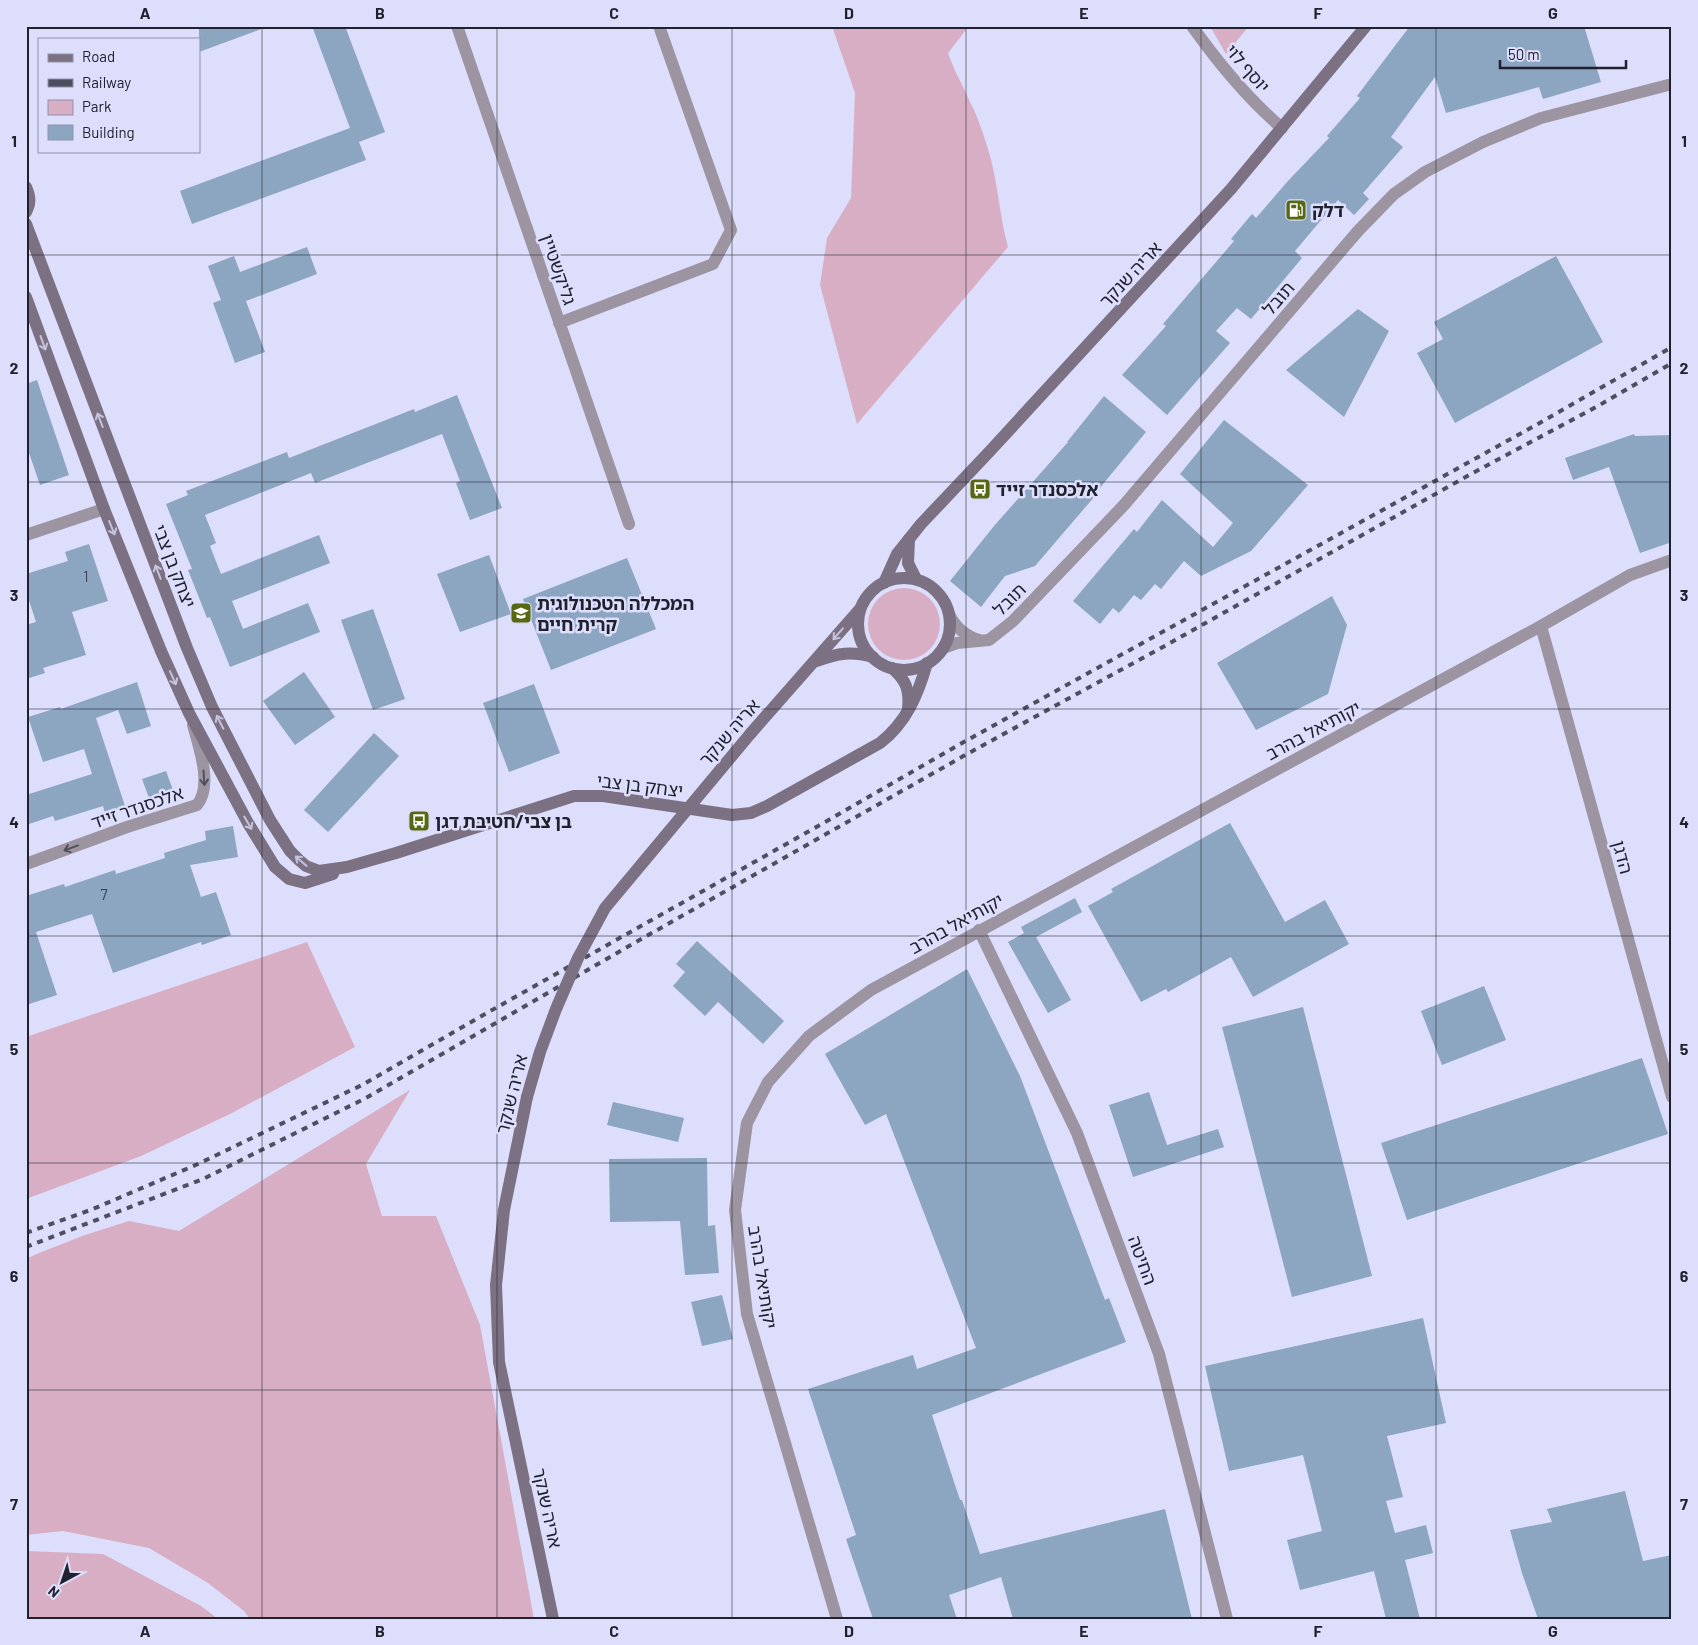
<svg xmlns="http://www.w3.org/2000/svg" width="1698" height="1645" font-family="Barlow,'Noto Sans Hebrew',sans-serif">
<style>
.green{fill:#d8aec4}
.building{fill:#8ca5c0}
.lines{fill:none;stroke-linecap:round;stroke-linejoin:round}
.street{stroke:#9d94a2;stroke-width:12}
.secondary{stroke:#7c7083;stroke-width:12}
.rail{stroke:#4d4e5f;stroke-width:4;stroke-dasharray:6 6;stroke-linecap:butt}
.secondary-bridge{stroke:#7c7083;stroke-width:12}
.oneway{stroke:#c4c2dd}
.oneway2{stroke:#524f5c}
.grid{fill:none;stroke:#20212e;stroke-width:1;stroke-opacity:0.55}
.labels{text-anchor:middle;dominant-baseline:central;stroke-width:5;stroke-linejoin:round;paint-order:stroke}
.number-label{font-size:15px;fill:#3b4252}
.street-label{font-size:18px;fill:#20212e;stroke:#dcdefb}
.poi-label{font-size:18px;font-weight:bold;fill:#20212e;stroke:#dcdefb;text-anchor:start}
.neatline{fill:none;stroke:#20212e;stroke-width:2}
.grid-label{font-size:16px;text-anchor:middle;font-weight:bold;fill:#20212e}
</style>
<rect width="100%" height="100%" fill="#dcdefb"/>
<g class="green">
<path d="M832 26H969L948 53C954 71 963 85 970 102 978 117 983 133 988 149 998 181 999 214 1008 247L857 424 820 285 827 238 851 198 855 93Z"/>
<path d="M1210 26H1249L1226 54Z"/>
<circle cx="904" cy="624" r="36"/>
<path d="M307 942 355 1047 232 1113 141 1156 26 1199V1037Z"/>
<path d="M410 1090 366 1164 382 1216H436L480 1325 534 1619H250L244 1611 208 1583 149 1548 63 1531 26 1535V1259L39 1253 85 1235 129 1221 179 1231Z"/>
<path d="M26 1551 103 1554 201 1606 218 1619H26Z"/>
</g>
<g class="building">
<path d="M199 26H264V28L199 52Z"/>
<path d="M312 26H345L385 132 359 142 366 160 192 224 180 191 350 128Z"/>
<path d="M1410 26H1584L1601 82 1543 99 1539 87 1446 113 1435 77 1391 137 1403 147 1363 193 1369 199 1354 215 1338 200 1295 251 1302 258 1251 319 1237 308 1216 331 1230 343 1167 415 1122 375 1166 326 1163 324 1234 241 1231 239 1252 214 1256 218 1287 182 1329 138 1327 136 1360 98 1357 96Z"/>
<path d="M307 247 317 274 246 301 265 352 235 363 213 303 221 300 208 266 234 256 240 272Z"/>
<path d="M1556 256 1603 342 1455 423 1417 353 1443 339 1434 322Z"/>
<path d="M1358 309 1389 331 1344 417 1286 370Z"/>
<path d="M37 380 69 475 40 485 26 444V384Z"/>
<path d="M457 395 502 508 470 520 456 483 460 481 442 434 315 483 311 473 205 515 216 543 210 546 221 574 319 535 330 563 232 601 243 629 308 603 320 632 230 667 210 617 207 618 188 570 192 569 166 504 188 495 186 491 287 452 289 458 414 409 415 412Z"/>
<path d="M1104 396 1146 432 1094 495 1095 496 1035 566 1005 576 981 607 950 581 994 526 1068 442H1067Z"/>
<path d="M1224 420 1308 485 1251 551 1201 576 1184 561 1161 589 1155 584 1141 600 1134 595 1119 613 1113 608 1100 624 1073 601 1134 529 1137 532 1162 500 1213 547 1233 523 1180 474Z"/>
<path d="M1634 434 1635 436 1672 435V542L1640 553 1609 467 1573 480 1565 458Z"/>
<path d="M89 544 108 601 72 612 86 655 43 668 45 673 26 679V625L36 622 26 591V574L68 561 65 552Z"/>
<path d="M489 555 511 614 460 632 437 574Z"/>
<path d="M627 558 656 629 551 670 523 599Z"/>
<path d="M1332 596 1347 625 1328 694 1256 730 1217 663Z"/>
<path d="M373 609 405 699 373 710 341 620Z"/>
<path d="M304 672 335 717 295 745 263 701Z"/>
<path d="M137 682 151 726 127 734 118 710 96 718 125 806 105 813 103 806 55 821 53 816 26 825V795L92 774 84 749 43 762 28 717 60 707 61 709Z"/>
<path d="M534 684 560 753 509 772 483 703Z"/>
<path d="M374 733 399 756 328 832 304 810Z"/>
<path d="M166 771 173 790 149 798 142 779Z"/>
<path d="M1230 823 1285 922 1325 900 1349 944 1253 997 1231 957 1168 992 1166 989 1141 1002 1088 906 1113 892 1111 889Z"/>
<path d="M233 826 238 857 190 865 201 897 216 892 231 935 202 945 201 942 113 973 92 914 36 932 57 995 26 1005V896L64 884 65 887 115 870 116 874 165 858 164 853 206 840 205 831Z"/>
<path d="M1075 898 1082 912 1036 937 1071 1000 1048 1013 1008 942 1024 933 1021 927Z"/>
<path d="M697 941 784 1021 763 1044 718 1002 705 1016 673 986 685 972 676 964Z"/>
<path d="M967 969 1020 1076 1105 1300 1109 1298 1126 1342 932 1415 960 1500H962L980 1554 1165 1509 1192 1619H1013L1001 1577 949 1595 957 1619H873L846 1539 856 1535 808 1389 913 1355 917 1369 976 1348 886 1114 865 1125 825 1054Z"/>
<path d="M1484 986 1506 1040 1442 1065 1421 1011Z"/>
<path d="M1303 1007 1372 1276 1292 1297 1222 1027Z"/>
<path d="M1642 1058 1668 1134 1407 1220 1381 1143Z"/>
<path d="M1149 1092 1167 1145 1218 1129 1224 1147 1133 1177 1109 1105Z"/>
<path d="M613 1102 684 1118 678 1142 607 1125Z"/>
<path d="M707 1158 708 1226 715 1225 719 1273 685 1275 680 1221 610 1222 609 1159Z"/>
<path d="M722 1295 733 1339 702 1346 691 1302Z"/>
<path d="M1423 1318 1446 1423 1387 1436 1403 1497 1386 1501 1395 1533 1426 1525 1433 1553 1405 1560 1420 1619H1386L1374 1571 1300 1590 1287 1540 1322 1531 1303 1455 1229 1471 1205 1366Z"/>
<path d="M1625 1491 1643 1561 1672 1555V1619H1538L1522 1573 1510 1530 1552 1522 1547 1509Z"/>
</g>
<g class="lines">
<g class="street">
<path d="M457 26 629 524"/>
<path d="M1192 26C1219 64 1247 98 1282 128"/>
<path d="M559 323 713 264 731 230 659 26"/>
<path d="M26 535 104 509"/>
<path d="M949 614C955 627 966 636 979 640"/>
<path d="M1541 626 1672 1097"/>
<path d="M943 648 957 643 989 640 1013 621 1124 505 1358 231 1394 194 1425 172 1483 142 1541 118 1672 84"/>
<path d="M26 864 127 827 197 805C213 786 199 747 193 725"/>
<path d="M979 930 1077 1133 1159 1354 1227 1619"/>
<path d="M837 1619 747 1314 735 1210 747 1123 768 1082 809 1036 871 990 1541 626 1630 575 1672 560"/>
</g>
<g class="secondary">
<path d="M26 187C30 196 31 203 26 212"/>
<path d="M26 224 187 648 212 707 270 820 290 851 299 860 306 866 319 871 347 867 396 853 574 796H603L732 815 751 813 767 806 880 743C906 723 918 695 927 663"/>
<path d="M26 297 104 509 161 651 189 713 248 823 275 867 289 879 305 883 333 874"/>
<path d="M909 539 908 563 916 579"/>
<circle cx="904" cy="624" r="46"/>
<path d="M884 583 897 554 921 524 990 451 1231 189 1366 26"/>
<path d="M817 661C838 653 851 651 873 657"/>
<path d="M892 668C906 680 910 690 908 709"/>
<path d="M751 733 860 609"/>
<path d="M527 1097 504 1210 496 1285 499 1362 553 1619"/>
</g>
<g class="rail">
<path d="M26 1233 93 1209 198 1164 364 1084 478 1018 827 821 962 743 1536 425 1672 347"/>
<path d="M26 1247 203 1179 366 1098 629 946 967 754 1161 648 1471 474 1598 406 1672 363"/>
</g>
<path class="secondary-bridge" d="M527 1097 540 1052 556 1009 578 958 605 908 751 733"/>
</g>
<defs><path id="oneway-shaft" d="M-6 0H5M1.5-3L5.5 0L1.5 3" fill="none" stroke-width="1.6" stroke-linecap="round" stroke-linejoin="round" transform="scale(1.25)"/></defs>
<g class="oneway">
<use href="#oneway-shaft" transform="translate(43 343) rotate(70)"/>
<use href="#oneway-shaft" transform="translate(100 420) rotate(-111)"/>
<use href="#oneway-shaft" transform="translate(112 528) rotate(68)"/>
<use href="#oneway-shaft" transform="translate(158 572) rotate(-111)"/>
<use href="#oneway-shaft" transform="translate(838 634) rotate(131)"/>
<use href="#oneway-shaft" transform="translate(173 678) rotate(66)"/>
<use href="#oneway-shaft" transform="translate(220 722) rotate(-117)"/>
<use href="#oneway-shaft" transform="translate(248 823) rotate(60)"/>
<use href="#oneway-shaft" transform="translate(301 861) rotate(-139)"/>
</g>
<g class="oneway2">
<use href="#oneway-shaft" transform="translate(204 778) rotate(86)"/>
<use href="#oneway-shaft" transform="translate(71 848) rotate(160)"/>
</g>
<path class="grid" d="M262 26V1619M497 26V1619M732 26V1619M966 26V1619M1201 26V1619M1436 26V1619M26 255H1672M26 482H1672M26 709H1672M26 936H1672M26 1163H1672M26 1390H1672"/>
<defs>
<g id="fuel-square" transform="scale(1.125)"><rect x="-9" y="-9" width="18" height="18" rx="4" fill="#576813" stroke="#dcdefb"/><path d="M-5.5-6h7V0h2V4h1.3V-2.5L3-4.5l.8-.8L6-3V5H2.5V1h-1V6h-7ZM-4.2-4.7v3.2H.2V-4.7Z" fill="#fff"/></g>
<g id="bus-square" transform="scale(1.125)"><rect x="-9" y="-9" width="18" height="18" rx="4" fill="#576813" stroke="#dcdefb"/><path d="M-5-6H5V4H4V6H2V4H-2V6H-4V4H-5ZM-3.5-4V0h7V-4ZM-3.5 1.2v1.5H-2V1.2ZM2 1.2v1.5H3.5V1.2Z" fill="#fff"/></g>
<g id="university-square" transform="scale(1.125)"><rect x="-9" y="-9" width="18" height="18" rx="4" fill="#576813" stroke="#dcdefb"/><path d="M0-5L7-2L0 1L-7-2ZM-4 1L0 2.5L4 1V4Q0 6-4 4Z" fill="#fff"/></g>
</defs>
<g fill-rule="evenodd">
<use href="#fuel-square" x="1296" y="210"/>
<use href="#bus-square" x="980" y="489"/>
<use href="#university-square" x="521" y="613"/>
<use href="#bus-square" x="419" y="821"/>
</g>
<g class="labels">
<g class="number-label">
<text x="86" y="576">1</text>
<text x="104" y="894">7</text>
</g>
<g class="street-label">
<text transform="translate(1248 68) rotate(49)">יוסף לוי</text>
<text transform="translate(559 269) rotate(71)">גליקשטיין</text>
<text transform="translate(1130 274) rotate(-47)">אריה שנקר</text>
<text transform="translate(1278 298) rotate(-49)">תובל</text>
<text transform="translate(175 566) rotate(69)">יצחק בן צבי</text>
<text transform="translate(1009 599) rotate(-45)">תובל</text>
<text transform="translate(1313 730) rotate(-28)">יקותיאל בהרב</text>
<text transform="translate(729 732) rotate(-49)">אריה שנקר</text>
<text transform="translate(640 785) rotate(7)">יצחק בן צבי</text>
<text transform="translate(137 807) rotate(-19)">אלכסנדר זייד</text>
<text transform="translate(1623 857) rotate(75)">הדגן</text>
<text transform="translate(956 923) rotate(-29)">יקותיאל בהרב</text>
<text transform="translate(511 1094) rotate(-76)">אריה שנקר</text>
<text transform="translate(1143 1260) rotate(70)">החיטה</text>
<text transform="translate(763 1277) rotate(81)">יקותיאל בהרב</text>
<text transform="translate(548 1508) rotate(78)">אריה שנקר</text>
</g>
<g class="poi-label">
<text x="1312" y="210">דלק</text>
<text x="996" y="489">אלכסנדר זייד</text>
<text x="537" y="603">המכללה הטכנולוגית<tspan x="537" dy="21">קרית חיים</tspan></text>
<text x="435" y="821">בן צבי/חטיבת דגן</text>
</g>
</g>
<rect width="1698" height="1645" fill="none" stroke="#dcdefb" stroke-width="55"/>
<rect x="38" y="38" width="162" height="115" fill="#dcdefb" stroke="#9192a9"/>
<rect x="48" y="54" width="25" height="8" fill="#7c7083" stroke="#9192a9"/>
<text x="82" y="62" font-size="15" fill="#20212e">Road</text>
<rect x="48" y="79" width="25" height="8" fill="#4d4e5f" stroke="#9192a9"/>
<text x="82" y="88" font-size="15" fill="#20212e">Railway</text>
<rect x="48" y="100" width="25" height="15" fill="#d8aec4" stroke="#9192a9"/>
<text x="82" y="112" font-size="15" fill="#20212e">Park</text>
<rect x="48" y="125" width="25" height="15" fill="#8ca5c0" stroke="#9192a9"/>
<text x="82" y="138" font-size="15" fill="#20212e">Building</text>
<g transform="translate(62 1582) rotate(220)" stroke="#dcdefb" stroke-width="4" paint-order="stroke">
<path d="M0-4L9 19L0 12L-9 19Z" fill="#20212e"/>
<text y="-8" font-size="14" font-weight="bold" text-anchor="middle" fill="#20212e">N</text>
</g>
<path d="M1500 60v8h126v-8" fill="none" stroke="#20212e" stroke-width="2.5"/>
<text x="1508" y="60" font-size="15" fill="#20212e" stroke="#dcdefb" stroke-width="4" paint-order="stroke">50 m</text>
<rect x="28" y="28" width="1642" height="1590" class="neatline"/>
<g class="grid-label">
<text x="145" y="19">A</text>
<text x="380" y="19">B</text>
<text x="614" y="19">C</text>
<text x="849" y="19">D</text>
<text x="1084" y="19">E</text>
<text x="1318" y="19">F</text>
<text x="1553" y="19">G</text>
<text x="14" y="147">1</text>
<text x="1684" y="147">1</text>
<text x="14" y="374">2</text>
<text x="1684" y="374">2</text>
<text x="14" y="601">3</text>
<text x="1684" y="601">3</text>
<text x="14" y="828">4</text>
<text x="1684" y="828">4</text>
<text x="14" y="1055">5</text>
<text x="1684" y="1055">5</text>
<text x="14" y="1282">6</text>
<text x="1684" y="1282">6</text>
<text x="14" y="1510">7</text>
<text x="1684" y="1510">7</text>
<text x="145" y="1637">A</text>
<text x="380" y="1637">B</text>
<text x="614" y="1637">C</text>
<text x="849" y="1637">D</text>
<text x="1084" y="1637">E</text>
<text x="1318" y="1637">F</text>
<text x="1553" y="1637">G</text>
</g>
</svg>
